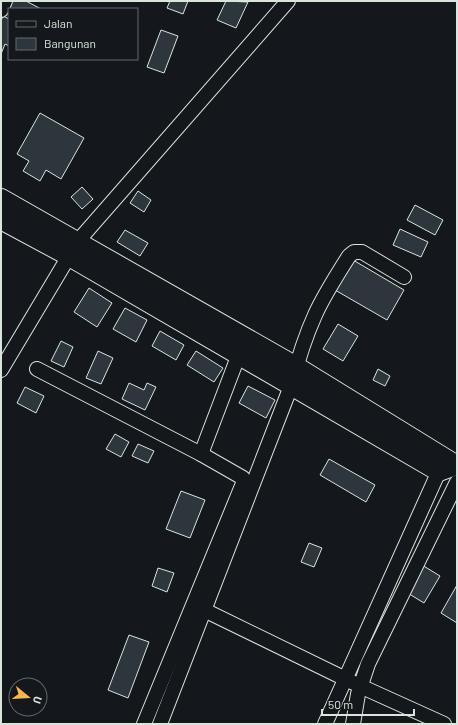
<svg xmlns="http://www.w3.org/2000/svg" width="458" height="725" font-family="Barlow,sans-serif">
<style>
.building{fill:#2c363c;stroke:#d8e6dc}
.lines{fill:none;stroke-linecap:round;stroke-linejoin:round}
.minor-casing{stroke:#d8e6dc;stroke-width:16}
.highway-casing{stroke:#d8e6dc;stroke-width:22}
.minor{stroke:#14181c;stroke-width:14}
.highway{stroke:#14181c;stroke-width:20}
</style>
<rect width="100%" height="100%" fill="#14181c"/>
<g class="building">
<path d="M11 1H26L41 9H9V15L5 12Z"/>
<path d="M170 1H188L183 14 167 8Z"/>
<path d="M226 1 248 2 236 28 217 20Z"/>
<path d="M3 16 9 19V46L5 44 1 54V21Z"/>
<path d="M161 30 178 36 164 73 147 67Z"/>
<path d="M40 113 84 138 61 179 46 170 40 181 23 171 29 161 17 154Z"/>
<path d="M82 187 93 199 82 209 71 197Z"/>
<path d="M138 191 151 200 144 212 130 203Z"/>
<path d="M415 205 443 220 435 235 407 220Z"/>
<path d="M400 229 428 242 421 257 393 245Z"/>
<path d="M125 230 148 243 140 256 117 242Z"/>
<path d="M353 260 404 290 387 320 335 290Z"/>
<path d="M89 288 112 303 97 327 74 312Z"/>
<path d="M125 308 147 320 136 342 113 329Z"/>
<path d="M338 324 358 336 343 361 323 349Z"/>
<path d="M160 331 184 345 176 360 152 346Z"/>
<path d="M61 341 73 347 64 367 51 361Z"/>
<path d="M98 351 113 358 101 384 86 378Z"/>
<path d="M196 351 223 368 214 382 187 365Z"/>
<path d="M378 369 390 376 385 386 373 380Z"/>
<path d="M129 383 144 390 147 383 156 387 145 410 122 399Z"/>
<path d="M248 386 275 400 266 418 239 403Z"/>
<path d="M25 387 44 396 36 413 17 403Z"/>
<path d="M115 434 129 442 121 457 106 449Z"/>
<path d="M138 444 154 451 148 463 132 456Z"/>
<path d="M329 459 375 485 366 502 320 475Z"/>
<path d="M181 491 205 500 190 538 166 529Z"/>
<path d="M309 543 322 548 314 567 301 562Z"/>
<path d="M422 565 440 576 424 603 406 592Z"/>
<path d="M158 568 174 573 167 592 152 586Z"/>
<path d="M457 585V623L441 613Z"/>
<path d="M129 635 149 642 128 698 108 690Z"/>
</g>
<g class="lines">
<g class="minor-casing">
<g id="minor">
<path d="M1 10 5 1"/>
<path d="M37 369 201 454 243 478 244 481 144 724"/>
<path d="M1 370 78 241 288 1"/>
<path d="M201 454 239 354"/>
<path d="M198 607 360 686 444 724"/>
<path d="M160 724 291 386C297 363 305 337 315 315 324 295 337 275 349 256L354 252H362L404 277"/>
<path d="M325 724 439 471"/>
<path d="M353 724 358 694 368 664 457 482"/>
</g>
</g>
<g class="highway-casing">
<path id="highway" d="M1 199 296 367 455 465 439 471 68 255 1 219"/>
</g>
<use href="#minor" class="minor"/>
<use href="#highway" class="highway"/>
</g>
<rect width="458" height="725" fill="none" stroke="#d8e6dc" stroke-width="4"/>
<rect x="8" y="8" width="130" height="52" fill="#14181c" stroke="#626a69"/>
<rect x="16" y="21" width="20" height="6" fill="#14181c" stroke="#626a69"/>
<text x="44" y="28" font-size="12" fill="#d8e6dc">Jalan</text>
<rect x="16" y="38" width="20" height="12" fill="#2c363c" stroke="#626a69"/>
<text x="44" y="48" font-size="12" fill="#d8e6dc">Bangunan</text>
<g transform="translate(28 697) rotate(108)"><circle r="19" fill="#14181c" stroke="#626a69"/>
<path d="M0-3L7 15L0 10L-7 15Z" fill="#ffb74d"/>
<text y="-6" font-size="11" font-weight="bold" text-anchor="middle" fill="#d8e6dc">U</text>
</g>
<path d="M322 709v6h92v-6" fill="none" stroke="#d8e6dc" stroke-width="2"/>
<text x="328" y="709" font-size="12" fill="#d8e6dc" stroke="#14181c" stroke-width="3" paint-order="stroke">50 m</text>
</svg>
